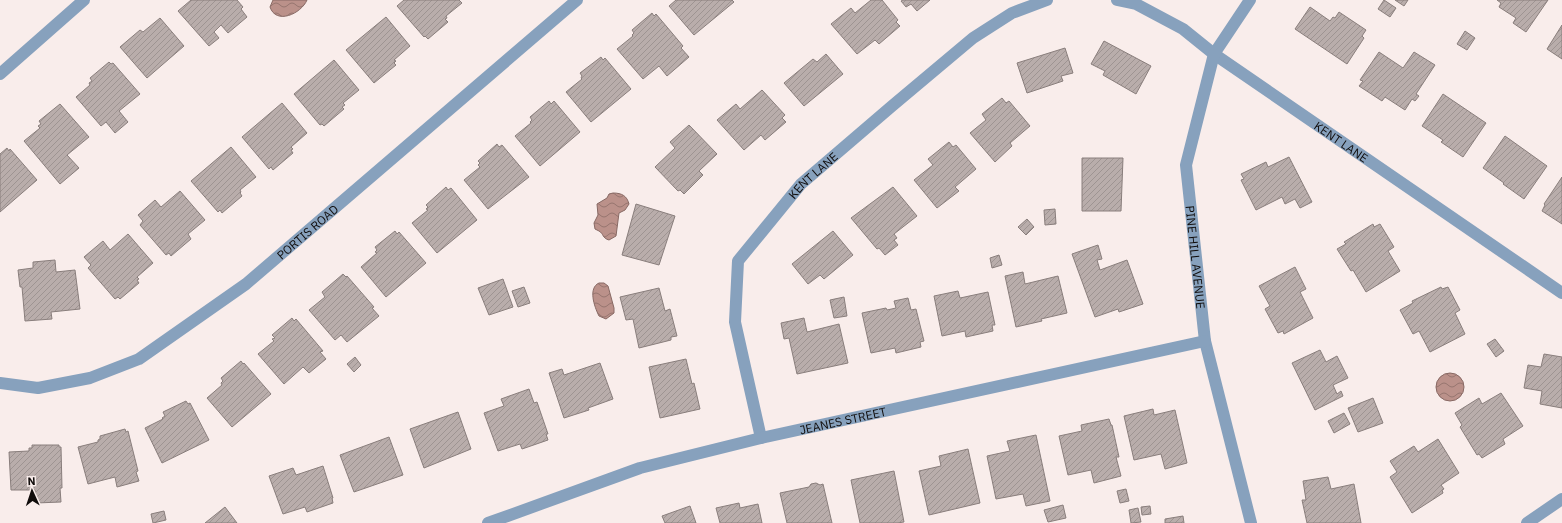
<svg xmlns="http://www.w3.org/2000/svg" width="1562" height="523" font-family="'IBM Plex Sans',sans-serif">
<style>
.water{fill:url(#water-waves);stroke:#886964}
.building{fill:url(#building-hatch);stroke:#897e7c}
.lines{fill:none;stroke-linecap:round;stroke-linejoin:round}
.street{stroke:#87a1bd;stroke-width:12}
.labels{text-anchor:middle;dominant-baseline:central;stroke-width:4;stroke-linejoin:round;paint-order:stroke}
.street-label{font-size:12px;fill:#100c0b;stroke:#f9edeb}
</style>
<defs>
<pattern id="water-waves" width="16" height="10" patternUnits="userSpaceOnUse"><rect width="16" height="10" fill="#bb918a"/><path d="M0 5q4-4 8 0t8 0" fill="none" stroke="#97756f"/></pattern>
<pattern id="building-hatch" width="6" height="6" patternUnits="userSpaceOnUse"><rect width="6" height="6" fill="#b9adab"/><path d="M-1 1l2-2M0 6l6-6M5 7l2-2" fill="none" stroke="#9e9492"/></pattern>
</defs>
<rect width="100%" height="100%" fill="#f9edeb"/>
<g class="water">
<path d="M273 0H307C301 14 276 25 270 7Z"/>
<path d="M613 193C622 193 627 196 629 204L625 210 619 213 616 236 609 240C602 238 604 234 599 231 598 230 596 230 595 229L594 223 598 215 597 204 607 198 609 194Z"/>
<path d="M599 283H604L608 286 614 308V313L606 319 599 316C594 306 588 288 599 283Z"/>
<circle cx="1450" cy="387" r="14"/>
</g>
<g class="building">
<path d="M191 0H237L243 7 241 9 247 17 228 33 221 25 214 32 219 38 209 46 178 11Z"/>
<path d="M404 0H459L462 3 446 16 447 18 445 19 448 22 428 39 425 36 424 37 397 6Z"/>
<path d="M676 0H732L734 2 694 35 669 6Z"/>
<path d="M871 0H882L898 20 896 22 900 26 879 44 875 40 857 54 831 24 851 8 855 13Z"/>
<path d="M903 0H930L917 11 911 4 906 7 901 1Z"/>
<path d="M1384 0 1396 8 1390 17 1378 9Z"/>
<path d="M1395 0H1408L1404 6Z"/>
<path d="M1497 0H1548L1526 32 1513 23 1516 18 1499 7 1501 3Z"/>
<path d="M1310 7 1330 21 1333 17 1335 18 1339 12 1366 30 1362 36 1364 38 1347 64 1295 29Z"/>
<path d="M652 13 654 16 656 14 683 46 681 48 689 57 667 76 659 66 643 79 617 49 633 36 632 35 634 33 632 30Z"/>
<path d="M386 17 410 46 394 60 396 61 394 63 396 65 374 83 346 50Z"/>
<path d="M160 18 184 46 147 78 120 47 140 30 143 32Z"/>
<path d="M1562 25V59L1547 49Z"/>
<path d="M1465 31 1475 38 1467 50 1457 44Z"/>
<path d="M1104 41 1151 66 1136 94 1103 75 1105 71 1091 64Z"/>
<path d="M1065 48 1073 73 1061 76 1063 81 1027 93 1017 63Z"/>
<path d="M1379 52 1403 68 1414 52 1435 65 1416 94 1419 96 1415 101 1412 99 1405 110 1385 97 1382 101 1359 86 1363 81 1360 80Z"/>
<path d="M826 54 843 74 804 106 784 83 813 59 817 62Z"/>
<path d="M601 57 603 60 605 58 631 89 591 122 566 92 582 79 581 78 582 76 580 73Z"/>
<path d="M334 60 359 90 343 103 345 105 342 107 344 109 324 126 322 124 320 125 294 94Z"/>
<path d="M109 62 111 64 113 63 140 94 119 111 128 122 115 133 106 122 101 126 76 97 90 85 89 83 92 81 90 78Z"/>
<path d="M762 90 785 115 782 118 786 122 765 140 761 135 744 150 717 120 736 104 740 109Z"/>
<path d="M1443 94 1486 123 1463 157 1441 142 1443 140 1422 126Z"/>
<path d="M1002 98 1006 103 1009 101 1030 126 1010 143 1012 146 995 162 970 133 986 120 982 114Z"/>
<path d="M549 101 551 104 554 101 580 132 540 166 515 136 531 123 530 122 532 120 530 117Z"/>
<path d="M282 103 307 133 291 147 293 149 291 150 293 153 273 170 271 167 269 169 242 137Z"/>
<path d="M60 104 89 137 67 155 79 168 60 184 24 141 40 128 38 126 41 124 39 121Z"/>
<path d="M689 125 717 154 699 171 703 175 684 194 680 190 678 191 655 167 675 148 670 142Z"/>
<path d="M1505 136 1547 166 1524 199 1503 184 1504 183 1483 168Z"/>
<path d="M949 142 953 147 956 145 976 169 955 187 959 191 937 208 914 180 933 165 928 159Z"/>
<path d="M497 144 499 147 502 145 529 177 488 209 464 180 480 167 478 165 480 163 478 161Z"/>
<path d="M231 147 256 177 240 190 241 192 240 193 242 196 222 213 220 210 218 212 191 181Z"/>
<path d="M7 148 9 151 10 149 37 180 0 212V154Z"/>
<path d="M1289 157 1312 202 1300 208 1295 199 1285 204 1282 197 1256 210 1241 180 1244 179 1241 174 1266 162 1268 167Z"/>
<path d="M1082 158H1123L1121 211H1082Z"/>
<path d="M1562 177V224L1542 211 1545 205 1544 204Z"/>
<path d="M446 187 448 190 451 188 477 220 437 253 412 223 428 210 426 209 428 207 426 205Z"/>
<path d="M893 187 917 216 894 234 897 238 894 240 898 245 885 255 879 248 877 249 851 218Z"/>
<path d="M180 191 205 220 188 234 191 239 171 256 169 253 166 255 140 225 143 221 138 215 155 200 161 207Z"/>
<path d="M636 204 675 216 659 265 622 255Z"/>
<path d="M1055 209 1056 224 1045 225 1044 210Z"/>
<path d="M1027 219 1034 227 1026 235 1018 227Z"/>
<path d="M1373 224 1374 227 1380 224 1394 247 1388 251 1400 271 1366 292 1353 270 1351 271 1337 249 1346 244 1344 242Z"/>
<path d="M395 231 397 234 399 232 426 263 386 297 361 267 377 253 375 252 377 250 375 247Z"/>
<path d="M833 231 853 255 824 279 820 275 808 284 792 264Z"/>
<path d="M128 234 153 263 137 277 139 279 137 280 139 283 120 299 118 297 115 299 88 268 91 265 84 257 103 241 110 250Z"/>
<path d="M1098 245 1102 259 1097 260 1100 270 1127 260 1143 304 1119 312 1118 309 1095 317 1072 254Z"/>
<path d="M999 255 1002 265 992 268 990 258Z"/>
<path d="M55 260 56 272 75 270 80 309 51 312 52 319 25 321 22 287H20L18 270 33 268V262Z"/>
<path d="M1295 267 1306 289 1300 292 1313 318 1284 334 1283 331 1278 333 1265 309 1270 306 1259 286Z"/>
<path d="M1023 272 1025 284 1058 276 1067 313 1041 319 1042 321 1016 327 1005 276Z"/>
<path d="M343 274 346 277 347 276 374 307 372 308 379 316 347 342 341 335 335 340 309 310 325 297 322 292Z"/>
<path d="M503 279 513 307 489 315 478 288Z"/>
<path d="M524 287 530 303 518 307 512 291Z"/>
<path d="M1441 287 1442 289 1448 287 1460 310 1455 313 1465 334 1430 352 1419 331 1413 334 1400 310 1413 303 1412 301Z"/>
<path d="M659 288 665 311 670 309 677 336 671 337V340L639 348 633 319 626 320 620 297Z"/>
<path d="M958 291 960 298 988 292 995 325H992L993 331 966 337 965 331 942 336 934 296Z"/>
<path d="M844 297 847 316 834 318 830 300Z"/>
<path d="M908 298 911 310 916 309 924 341 920 342 921 347 896 353 895 348 871 353 862 313 886 308 887 310 896 308 894 301Z"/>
<path d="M292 318 294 321 296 319 323 351 320 352 326 359 309 373 303 367 284 384 258 354 274 341 272 339 275 338 272 335Z"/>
<path d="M804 318 807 332 839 324 848 363 797 374 789 338 784 339 781 323Z"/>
<path d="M1495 339 1504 351 1496 357 1487 344Z"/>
<path d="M1320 350 1326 362 1337 356 1348 378 1333 385 1337 394 1341 391 1343 396 1315 410 1292 363Z"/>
<path d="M1544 354 1562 357V408L1540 404 1542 391 1524 388 1528 365 1541 367Z"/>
<path d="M355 357 361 365 354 372 347 364Z"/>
<path d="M686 359 692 384 694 383 700 409 660 418 649 367Z"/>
<path d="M241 361 243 364 244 363 271 394 232 427 207 398 222 385 221 383 223 381 221 378Z"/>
<path d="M600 363 613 399 588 408 589 410 564 418 549 373 562 369 564 375Z"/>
<path d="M529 389 534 403 537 402 548 434H546L548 440 522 449 520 444 498 451 484 413 504 406 501 399Z"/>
<path d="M1501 393 1523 426 1503 439 1505 444 1482 458 1479 454 1477 455 1460 427 1462 425 1455 413 1479 398 1482 404Z"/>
<path d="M1373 398 1383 423 1358 432 1348 408Z"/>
<path d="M186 401 188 404 190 403 209 440 162 463 145 428 163 419 162 418 165 416 163 412Z"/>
<path d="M1153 409 1154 415 1175 410 1187 463 1165 469 1161 454 1134 460 1124 416Z"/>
<path d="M458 412 471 449 424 468 410 429Z"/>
<path d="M1344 413 1350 424 1334 433 1328 421Z"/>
<path d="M1109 419 1111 425H1112L1119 457H1116L1121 476 1094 483 1091 470 1068 475 1059 436 1082 431 1081 425Z"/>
<path d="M125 429 126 432 128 431 138 471 136 472 139 481 117 487 115 477 88 484 78 447 98 442V440L100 439V436Z"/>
<path d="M1036 435 1050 501 1026 506 1023 494 996 499 987 456 1010 451 1007 441Z"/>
<path d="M389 437 403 475 354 492 340 455Z"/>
<path d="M1438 439 1459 473 1441 485 1444 489 1442 490 1443 493 1412 513 1390 477 1397 472 1390 461 1414 446 1418 452Z"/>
<path d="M32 445H59V447H61L62 488H60L61 502 36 503 35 490H11L9 452 29 451V448H32Z"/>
<path d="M968 449 980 503 929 515 919 471 941 466 939 456Z"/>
<path d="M323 466 333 498H332L333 503 307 512 305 507 283 514 269 476 293 468 296 475Z"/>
<path d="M894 471 904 522 897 523H860L851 480Z"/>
<path d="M1328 477 1331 489 1354 484 1361 523H1307L1302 500H1306L1303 481Z"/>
<path d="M816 483 820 485 823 484 832 523H787L780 493 809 487 811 484Z"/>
<path d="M1126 489 1129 501 1120 503 1117 491Z"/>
<path d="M739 503 740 508 758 504 762 523H720L716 508Z"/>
<path d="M1063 505 1066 518 1048 522 1044 510Z"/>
<path d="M690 506 696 523H665L662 516Z"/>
<path d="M1150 506 1151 514 1142 515 1141 507Z"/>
<path d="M225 507 237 523H205Z"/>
<path d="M1138 508 1141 522 1131 523 1129 510Z"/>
<path d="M164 511 166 520 153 523 151 514Z"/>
<path d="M1183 516 1184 523H1165V519Z"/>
</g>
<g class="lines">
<g class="street">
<path id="s1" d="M1117 0 1136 4 1183 29 1214 54 1562 293"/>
<path id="s2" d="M1250 0 1214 54 1186 165 1205 341 1251 523"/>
<path d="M0 74 84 0"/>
<path id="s3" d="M0 383 38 388 90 378 139 359 246 284 577 0"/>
<path id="s4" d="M761 438 735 322 738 261 801 184 892 106 973 38 1012 13 1047 0"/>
<path id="s5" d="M488 523 640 468 761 438 1205 341"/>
<path d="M1527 523 1562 499"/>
</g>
</g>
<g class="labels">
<g class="street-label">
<text stroke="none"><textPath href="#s1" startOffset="267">KENT LANE</textPath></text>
<text stroke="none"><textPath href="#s4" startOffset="294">KENT LANE</textPath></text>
<text stroke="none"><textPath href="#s3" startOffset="355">PORTIS ROAD</textPath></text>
<text stroke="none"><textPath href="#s2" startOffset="272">PINE HILL AVENUE</textPath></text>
<text stroke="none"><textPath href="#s5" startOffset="370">JEANES STREET</textPath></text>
</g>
</g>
<g transform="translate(32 491) rotate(357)" stroke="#f9edeb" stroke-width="3" paint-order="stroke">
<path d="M0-3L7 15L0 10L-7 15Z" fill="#100c0b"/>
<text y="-6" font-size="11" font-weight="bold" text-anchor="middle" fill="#100c0b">N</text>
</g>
</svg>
